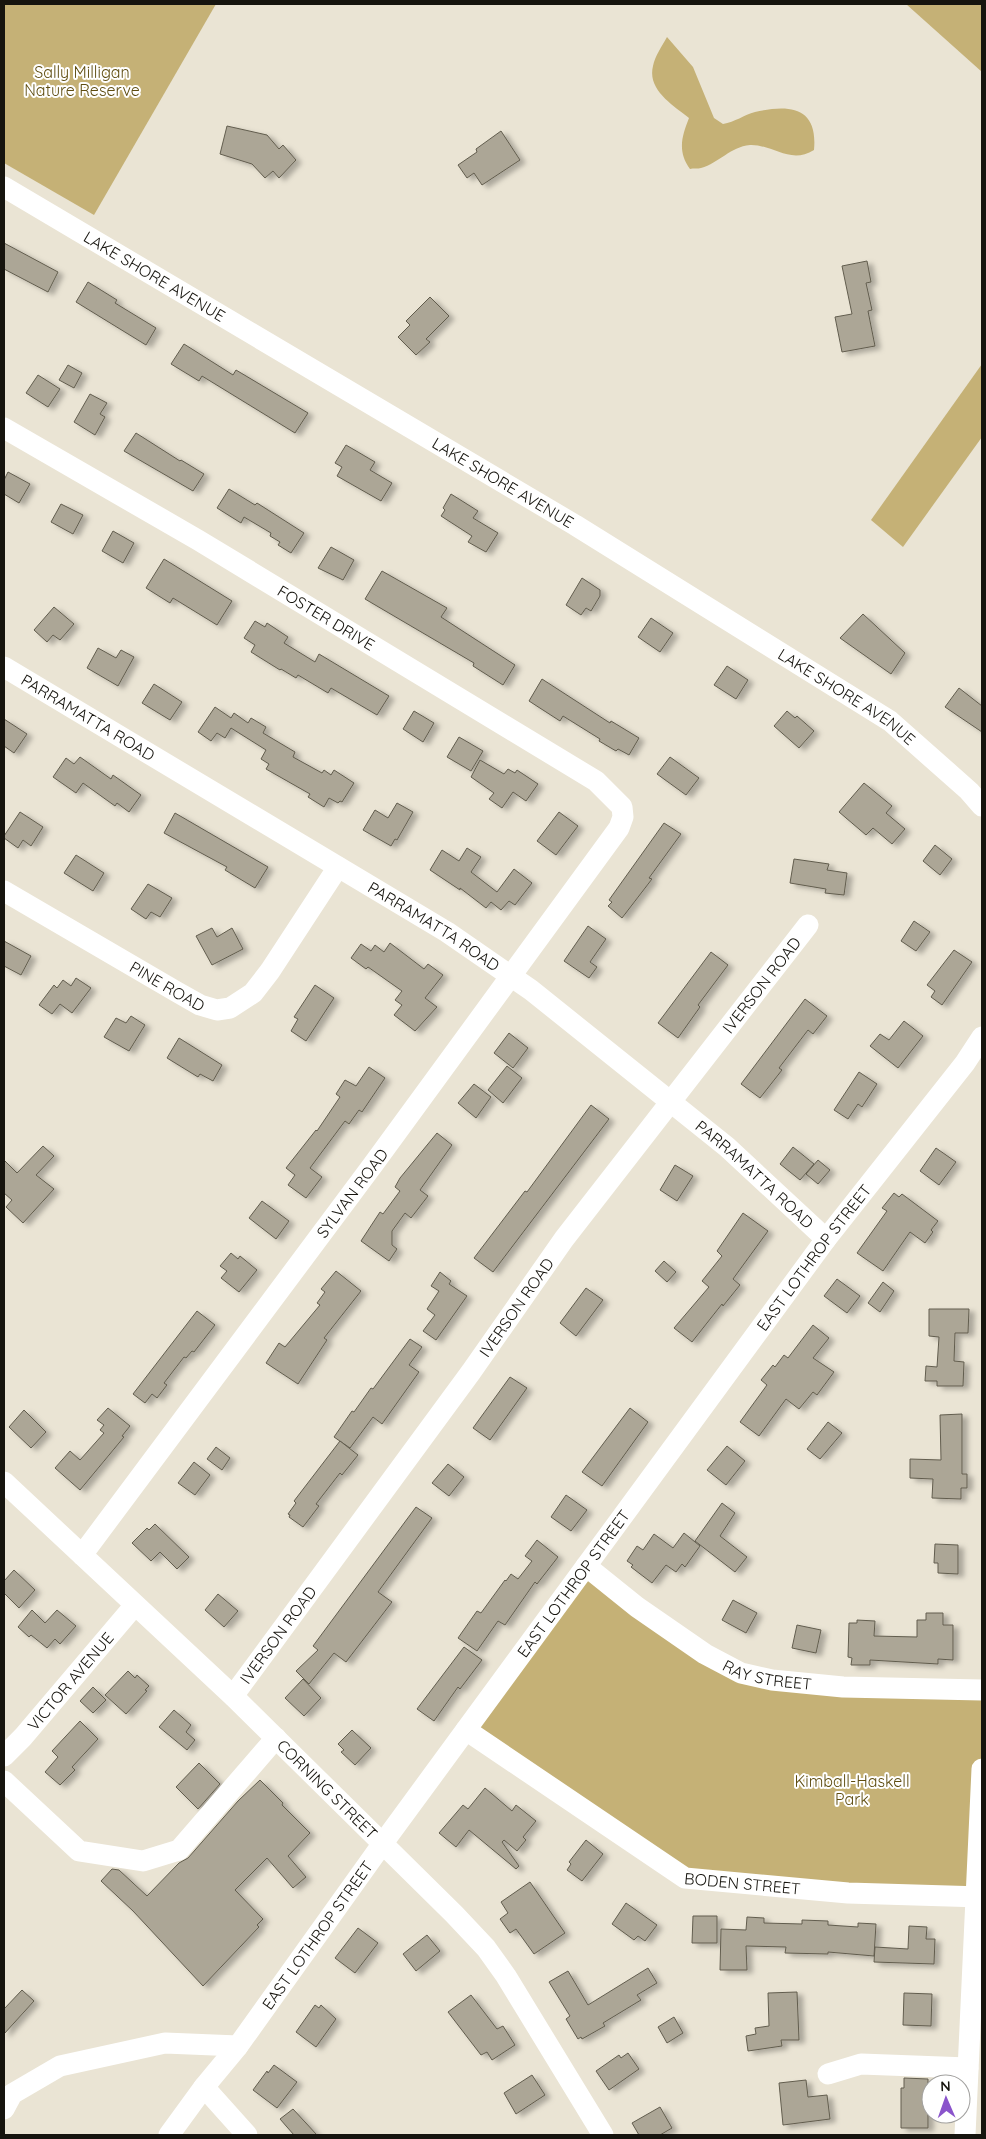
<svg xmlns="http://www.w3.org/2000/svg" width="986" height="2139" font-family="Quicksand,sans-serif">
<style>
.green{fill:#c5b176}
.building{fill:#aca696;stroke:#625d4e;filter:url(#shadow)}
.lines{fill:none;stroke-linecap:round;stroke-linejoin:round}
.minor{stroke:#fff;stroke-width:21}
.labels{text-anchor:middle;dominant-baseline:central;stroke-width:4;stroke-linejoin:round;paint-order:stroke}
.park-label{font-size:16px;fill:#5f4d11;stroke:#fff}
.street-label{font-size:16px;fill:#16140e;stroke:#fff}
</style>
<defs>
<filter id="shadow"><feDropShadow dx="5.5" dy="3" stdDeviation="2.5" flood-color="#0004"/></filter>
</defs>
<rect width="100%" height="100%" fill="#eae4d4"/>
<g class="green">
<path d="M4 4H216L94 215 4 163Z"/>
<path d="M906 4H982V72Z"/>
<path d="M667 37 693 67 714 118 723 124C735 122 744 115 755 112 790 104 818 107 814 150 790 165 772 144 750 145 730 147 719 163 701 168 698 169 693 168 690 169 677 151 682 136 689 118 673 105 647 90 653 66 655 56 662 46 667 37Z"/>
<path d="M982 364V437L903 547 871 520Z"/>
<path d="M586 1566 705 1654 772 1680 982 1690V1769L976 1897 685 1878 472 1739Z"/>
</g>
<g class="building">
<path d="M227 126 267 135 279 149 283 145 296 160 279 178 273 171 265 178 252 164 220 154Z"/>
<path d="M501 131 520 160 482 185 474 173 467 178 458 165 477 152 476 149Z"/>
<path d="M4 243 58 272 48 292 4 269Z"/>
<path d="M867 261 871 282 866 283 872 310 868 311 875 346 842 352 835 317 852 314 842 266Z"/>
<path d="M88 282 117 300 115 303 156 328 146 345 76 302Z"/>
<path d="M430 297 449 316 426 339 430 342 416 355 398 337 410 325 406 321Z"/>
<path d="M184 344 233 375 236 370 308 413 295 433 202 376 199 381 171 364Z"/>
<path d="M68 365 82 373 74 388 59 380Z"/>
<path d="M38 375 60 389 48 407 26 393Z"/>
<path d="M90 394 107 403 100 414 105 417 95 435 74 422Z"/>
<path d="M136 433 180 461 181 460 204 474 193 491 124 451Z"/>
<path d="M346 445 375 462 370 470 392 483 381 501 337 476 342 467 335 463Z"/>
<path d="M8 472 30 484 19 503 4 494V480Z"/>
<path d="M229 489 255 505 257 503 304 533 291 553 278 545 280 542 270 536 271 533 244 517 241 523 217 508Z"/>
<path d="M451 494 478 511 473 518 498 533 486 552 468 542 472 536 441 516 445 510 443 508Z"/>
<path d="M61 504 83 515 73 534 51 522Z"/>
<path d="M113 531 134 543 123 563 102 551Z"/>
<path d="M331 547 354 560 343 580 318 568Z"/>
<path d="M164 559 232 601 217 625 173 598 170 603 146 588Z"/>
<path d="M382 571 447 608 441 617 515 665 503 685 473 666 474 663 365 599Z"/>
<path d="M582 578 600 590V596L591 611 586 608 581 615 566 605Z"/>
<path d="M54 607 74 624 60 640 53 635 47 642 34 630Z"/>
<path d="M863 614 905 653 891 674 840 638Z"/>
<path d="M651 618 673 633 660 652 638 637Z"/>
<path d="M255 621 265 627 267 623 288 637 284 643 315 662 319 654 389 696 377 715 331 688 328 693 298 675 296 678 281 669 280 670 251 652 255 645 244 638Z"/>
<path d="M98 648 116 658 121 650 134 657 118 686 87 668Z"/>
<path d="M727 666 748 680 736 699 714 685Z"/>
<path d="M542 679 610 723 611 721 639 738 629 755 618 749 616 751 599 741 600 739 563 716 560 721 529 701Z"/>
<path d="M154 684 182 702 170 720 142 703Z"/>
<path d="M959 688 982 706V732L945 707Z"/>
<path d="M215 707 231 718 234 713 248 723 251 718 266 727 263 733 295 752 293 757 322 773 324 770 331 775 334 770 354 783 342 802 340 801 338 803 329 798 324 807 308 797 310 794 266 769 269 764 261 759 266 750 231 728 225 738 217 733 211 741 198 732Z"/>
<path d="M414 711 434 723 423 742 403 729Z"/>
<path d="M787 711 795 718 797 716 814 731 799 748 774 726Z"/>
<path d="M4 719 27 734 14 753 4 746Z"/>
<path d="M459 737 483 751 471 771 447 757Z"/>
<path d="M80 757 111 779 113 775 141 795 129 812 117 803 115 806 83 783 76 793 53 777 66 758 74 764Z"/>
<path d="M670 757 699 778 686 795 657 774Z"/>
<path d="M480 760 504 774 508 769 515 773 517 770 538 784 526 801 513 792 502 808 489 799 494 793 471 777Z"/>
<path d="M864 783 892 806 886 813 905 829 892 844 873 828 866 835 839 812Z"/>
<path d="M397 803 413 812 397 840 395 839 391 846 363 830 375 810 388 818Z"/>
<path d="M20 812 43 827 31 846 23 840 18 848 4 838V836Z"/>
<path d="M559 812 578 826 556 855 537 841Z"/>
<path d="M175 813 268 867 255 888 225 870 227 867 164 833Z"/>
<path d="M664 823 681 834 649 878 652 879 622 918 608 906 612 902 609 900Z"/>
<path d="M935 845 952 859 940 875 923 861Z"/>
<path d="M467 848 481 857 471 872 497 892 514 869 532 883 515 905 509 901 501 910 491 902 486 908 460 888V890L430 870 442 850 459 861Z"/>
<path d="M76 855 104 873 93 891 64 873Z"/>
<path d="M794 859 829 864 827 870 847 873 844 895 825 893 826 889 790 883Z"/>
<path d="M148 884 172 898 160 917 151 912 146 919 131 909Z"/>
<path d="M914 921 930 932 916 951 901 941Z"/>
<path d="M588 926 606 939 590 962 597 967 589 978 564 961Z"/>
<path d="M212 928 217 937 232 928 243 949 212 965 196 936Z"/>
<path d="M4 941 31 956 21 975 4 966Z"/>
<path d="M390 943 424 969 428 964 443 975 425 998 437 1007 415 1031 394 1015 402 1005 395 1000 402 991 368 967 366 969 351 958 361 944 371 951 375 945 384 952Z"/>
<path d="M954 950 972 962 942 1005 931 997 935 991 927 985Z"/>
<path d="M711 952 728 965 698 1005 700 1007 678 1038 658 1023Z"/>
<path d="M76 978 91 988 72 1013 60 1004 52 1014 39 1005 54 985 57 988 63 980 71 986Z"/>
<path d="M315 985 334 998 306 1041 291 1031 298 1019 294 1017Z"/>
<path d="M805 999 827 1016 813 1034 808 1030 779 1068 782 1070 760 1098 741 1084Z"/>
<path d="M131 1016 145 1025 129 1051 104 1037 116 1018 126 1023Z"/>
<path d="M904 1021 923 1036 898 1068 870 1046 880 1034 889 1040Z"/>
<path d="M509 1033 528 1048 513 1068 494 1053Z"/>
<path d="M179 1038 222 1065 213 1081 200 1074 198 1077 167 1058Z"/>
<path d="M507 1066 522 1078 503 1103 488 1090Z"/>
<path d="M369 1067 385 1078 362 1112 359 1110 349 1124 345 1121 310 1168 322 1177 306 1198 288 1185 295 1175 286 1168 316 1130 317 1131 340 1097 336 1094 345 1080 356 1086Z"/>
<path d="M859 1072 877 1084 862 1107 858 1104 848 1119 834 1110Z"/>
<path d="M474 1084 491 1097 476 1118 458 1103Z"/>
<path d="M591 1105 609 1119 493 1272 474 1258 525 1191 527 1192Z"/>
<path d="M437 1133 452 1145 420 1190 428 1196 411 1218 405 1213 392 1231V1245L397 1249 389 1261 361 1241 380 1212 383 1214 400 1191 395 1187 400 1178Z"/>
<path d="M43 1146 54 1156 36 1175 54 1189 23 1223 6 1207 12 1200 4 1193V1160L17 1173Z"/>
<path d="M793 1147 814 1164 800 1180 780 1164Z"/>
<path d="M936 1148 956 1162 939 1185 920 1171Z"/>
<path d="M818 1160 830 1170 818 1184 806 1174Z"/>
<path d="M675 1165 693 1176 677 1201 660 1190Z"/>
<path d="M894 1193 899 1197 902 1194 938 1221 931 1230 933 1232 925 1243 910 1232 883 1271 857 1253 887 1211 882 1208Z"/>
<path d="M262 1201 289 1221 276 1239 249 1218Z"/>
<path d="M743 1213 768 1231 733 1279 740 1285 723 1306 722 1304 692 1342 674 1328 709 1287 702 1281 722 1256 717 1251Z"/>
<path d="M231 1253 238 1259 240 1256 257 1270 239 1292 221 1278 227 1271 220 1266Z"/>
<path d="M664 1261 676 1272 667 1282 655 1271Z"/>
<path d="M336 1271 361 1291 324 1338 327 1340 298 1384 266 1363 279 1343 285 1347 320 1305 317 1303 325 1292 321 1289Z"/>
<path d="M440 1272 451 1281 449 1284 467 1296 436 1340 423 1331 435 1315 427 1309 439 1291 431 1286Z"/>
<path d="M837 1279 860 1296 847 1313 824 1296Z"/>
<path d="M883 1282 894 1291 880 1312 868 1303Z"/>
<path d="M586 1288 603 1300 576 1336 560 1323Z"/>
<path d="M929 1309H969L968 1333H955L954 1361 964 1362 963 1386H937V1381H925L926 1366 937 1367 939 1337 929 1336Z"/>
<path d="M197 1311 215 1325 194 1352 192 1351 186 1358 184 1357 164 1383 167 1385 157 1398 152 1394 145 1403 133 1394Z"/>
<path d="M813 1325 829 1338 813 1358 834 1372 817 1395 813 1392 799 1409 786 1399 759 1436 740 1422 767 1385 761 1380 773 1365 775 1367 784 1355 788 1358Z"/>
<path d="M410 1339 422 1347 409 1365 419 1372 382 1424 373 1417 350 1448 334 1437 352 1411 354 1412 371 1388 373 1389Z"/>
<path d="M510 1377 527 1388 490 1440 473 1428Z"/>
<path d="M108 1408 130 1426 122 1436 124 1437 80 1490 55 1468 70 1451 80 1460 104 1433 100 1430 104 1425 97 1420Z"/>
<path d="M630 1408 648 1422 602 1486 582 1472Z"/>
<path d="M24 1410 46 1432 31 1448 9 1427Z"/>
<path d="M962 1414V1474H967V1488H961V1499L932 1498 933 1479 910 1478V1459L941 1460 940 1415Z"/>
<path d="M828 1422 842 1433 820 1459 807 1449Z"/>
<path d="M340 1441 358 1455 342 1475 340 1473 316 1504 319 1506 303 1527 289 1517 290 1515 288 1514 296 1503 294 1501Z"/>
<path d="M727 1446 745 1461 726 1485 707 1470Z"/>
<path d="M216 1447 230 1458 222 1470 207 1459Z"/>
<path d="M194 1462 210 1475 195 1495 178 1483Z"/>
<path d="M448 1464 464 1477 449 1496 432 1483Z"/>
<path d="M566 1495 587 1510 571 1531 551 1517Z"/>
<path d="M722 1503 735 1513 720 1536 747 1557 735 1572 695 1541Z"/>
<path d="M416 1507 432 1518 378 1592 392 1602 346 1662 334 1653 309 1684 296 1671 318 1650 313 1646Z"/>
<path d="M155 1524 189 1557 177 1569 160 1552 151 1561 132 1543 147 1528 149 1530Z"/>
<path d="M684 1533 700 1546 685 1567 682 1564 676 1572 666 1565 652 1583 631 1567 633 1565 627 1561 637 1546 643 1550 654 1534 673 1548Z"/>
<path d="M537 1540 558 1557 537 1584 535 1582 505 1625 498 1621 477 1651 458 1638 477 1611 481 1613 505 1580 506 1581 511 1574 518 1579 532 1561 525 1556Z"/>
<path d="M935 1544 958 1545V1574L938 1573V1563H934Z"/>
<path d="M14 1570 35 1590 19 1608 4 1593V1581Z"/>
<path d="M218 1594 238 1611 224 1627 205 1610Z"/>
<path d="M733 1600 757 1613 746 1633 722 1620Z"/>
<path d="M32 1610 45 1623 57 1610 76 1626 60 1644 55 1639 47 1648 31 1635 29 1637 18 1627Z"/>
<path d="M926 1613H943V1625H953V1660L938 1659V1664L870 1660V1665H851L852 1658 848 1657 849 1623H857V1620L875 1621 874 1636 917 1637V1620H926Z"/>
<path d="M797 1625 821 1630 816 1653 792 1648Z"/>
<path d="M464 1647 482 1660 460 1689 458 1687 434 1721 417 1709Z"/>
<path d="M128 1671 135 1678 137 1675 149 1686 145 1690 147 1691 126 1714 105 1695Z"/>
<path d="M303 1679 321 1698 304 1716 285 1698Z"/>
<path d="M93 1687 106 1700 93 1713 80 1701Z"/>
<path d="M174 1710 191 1725 186 1732 195 1740 187 1750 159 1727Z"/>
<path d="M80 1721 98 1739 72 1767 75 1770 60 1785 45 1772 58 1757 52 1751Z"/>
<path d="M352 1730 371 1748 355 1765 341 1752 344 1750 338 1744Z"/>
<path d="M199 1763 220 1784 198 1809 176 1787Z"/>
<path d="M260 1780 283 1803 282 1805 310 1833 288 1856 306 1877 293 1888 267 1858 235 1890 263 1919 257 1925 259 1927 203 1986 133 1911 101 1881 112 1869 119 1870 147 1896 179 1863 188 1858 238 1801Z"/>
<path d="M485 1788 512 1811 516 1805 536 1821 523 1837 526 1840 517 1851 504 1840 502 1842 519 1866 516 1869 469 1830 456 1847 439 1833 463 1805 468 1809Z"/>
<path d="M586 1840 603 1854 582 1881 567 1870 571 1864 569 1862Z"/>
<path d="M530 1882 565 1933 534 1954 516 1929 510 1933 500 1919 508 1913 501 1902Z"/>
<path d="M626 1903 657 1925 645 1941 638 1936 634 1940 612 1924Z"/>
<path d="M693 1916H717V1943H692Z"/>
<path d="M747 1917 764 1918V1923L802 1924V1920L828 1921V1925L858 1927V1923L876 1924 874 1956 828 1952V1954L785 1953 786 1947 746 1946 747 1970H720L721 1929 746 1930Z"/>
<path d="M909 1926 927 1927 926 1939H935L934 1964 874 1962 875 1947 908 1949Z"/>
<path d="M358 1928 378 1943 355 1973 335 1958Z"/>
<path d="M427 1935 440 1951 416 1971 403 1954Z"/>
<path d="M648 1968 657 1983 637 1995 641 2000 603 2023 605 2026 582 2039 581 2037 578 2039 566 2019 570 2016 549 1982 568 1971 588 2005Z"/>
<path d="M22 1990 34 2001 4 2034V2009Z"/>
<path d="M797 1992 799 2040H781L782 2046 748 2051 746 2036 756 2034 755 2028 769 2026 768 1993Z"/>
<path d="M904 1993 932 1994 931 2026 903 2025Z"/>
<path d="M471 1995 497 2029 503 2026 515 2045 492 2060 487 2052 481 2055 448 2012Z"/>
<path d="M315 2005 319 2008 321 2005 336 2019 316 2047 296 2032Z"/>
<path d="M674 2017 683 2033 667 2043 658 2027Z"/>
<path d="M628 2053 639 2069 609 2090 596 2071 619 2055 621 2058Z"/>
<path d="M274 2065 297 2082 277 2108 253 2090 267 2071 268 2073Z"/>
<path d="M532 2075 545 2095 516 2114 504 2093Z"/>
<path d="M904 2078 928 2079V2128H901V2088H904Z"/>
<path d="M806 2080 808 2097 827 2095 830 2119 783 2125 779 2083Z"/>
<path d="M660 2107 672 2128 660 2135H639L632 2123Z"/>
<path d="M293 2109 317 2135H294L280 2119Z"/>
</g>
<g class="lines">
<g class="minor">
<path id="s1" d="M4 187 575 525 890 721 969 791 982 806"/>
<path id="s2" d="M4 428 198 540 596 781 622 807 623 817 619 828 372 1166 82 1555"/>
<path id="s3" d="M4 667 447 932 531 990 727 1147 826 1239"/>
<path id="s4" d="M4 891 177 992 200 1005 217 1010 230 1008 253 993 270 971 338 867"/>
<path id="s5" d="M4 1482 233 1696 454 1914 486 1948 506 1976 603 2135"/>
<path id="s6" d="M586 1566 637 1607 705 1654 741 1673 772 1680 843 1687 982 1690"/>
<path id="s7" d="M233 1696 471 1372 564 1239 808 925"/>
<path id="s8" d="M466 1730 685 1878 848 1893 982 1897"/>
<path id="s9" d="M4 1756 23 1737 135 1605"/>
<path d="M4 1781 79 1851 143 1861 179 1850 276 1738"/>
<path d="M828 2074 861 2064 968 2068"/>
<path d="M204 2087 247 2135"/>
<path d="M4 2109 12 2094 60 2066 165 2043 238 2046"/>
<path id="s10" d="M169 2135 204 2087 238 2046 383 1843 826 1239 965 1063 982 1037"/>
<path d="M965 2135 982 1769"/>
</g>
</g>
<g class="labels">
<g class="park-label">
<text x="82" y="72">Sally Milligan<tspan x="82" dy="18">Nature Reserve</tspan></text>
<text x="852" y="1781">Kimball-Haskell<tspan x="852" dy="18">Park</tspan></text>
</g>
<g class="street-label">
<text stroke="none"><textPath href="#s1" startOffset="175">LAKE SHORE AVENUE</textPath></text>
<text stroke="none"><textPath href="#s1" startOffset="580">LAKE SHORE AVENUE</textPath></text>
<text stroke="none"><textPath href="#s2" startOffset="374">FOSTER DRIVE</textPath></text>
<text stroke="none"><textPath href="#s1" startOffset="985">LAKE SHORE AVENUE</textPath></text>
<text stroke="none"><textPath href="#s3" startOffset="98">PARRAMATTA ROAD</textPath></text>
<text stroke="none"><textPath href="#s3" startOffset="502">PARRAMATTA ROAD</textPath></text>
<text stroke="none"><textPath href="#s4" startOffset="189">PINE ROAD</textPath></text>
<text stroke="none"><textPath href="#s7" startOffset="886">IVERSON ROAD</textPath></text>
<text stroke="none"><textPath href="#s3" startOffset="908">PARRAMATTA ROAD</textPath></text>
<text transform="translate(352 1193) rotate(-53)">SYLVAN ROAD</text>
<text stroke="none"><textPath href="#s10" startOffset="1089">EAST LOTHROP STREET</textPath></text>
<text stroke="none"><textPath href="#s7" startOffset="481">IVERSON ROAD</textPath></text>
<text stroke="none"><textPath href="#s10" startOffset="684">EAST LOTHROP STREET</textPath></text>
<text stroke="none"><textPath href="#s7" startOffset="76">IVERSON ROAD</textPath></text>
<text stroke="none"><textPath href="#s6" startOffset="215">RAY STREET</textPath></text>
<text stroke="none"><textPath href="#s9" startOffset="100">VICTOR AVENUE</textPath></text>
<text stroke="none"><textPath href="#s5" startOffset="446">CORNING STREET</textPath></text>
<text stroke="none"><textPath href="#s8" startOffset="322">BODEN STREET</textPath></text>
<text stroke="none"><textPath href="#s10" startOffset="249">EAST LOTHROP STREET</textPath></text>
</g>
</g>
<rect width="986" height="2139" fill="none" stroke="#16140e" stroke-width="10"/>
<g transform="translate(946 2099) rotate(358)"><circle r="24" fill="#ffffff" stroke="#a2a19f"/>
<path d="M0-4L9 19L0 12L-9 19Z" fill="#8a54cb"/>
<text y="-8" font-size="14" font-weight="bold" text-anchor="middle" fill="#16140e">N</text>
</g>
</svg>
